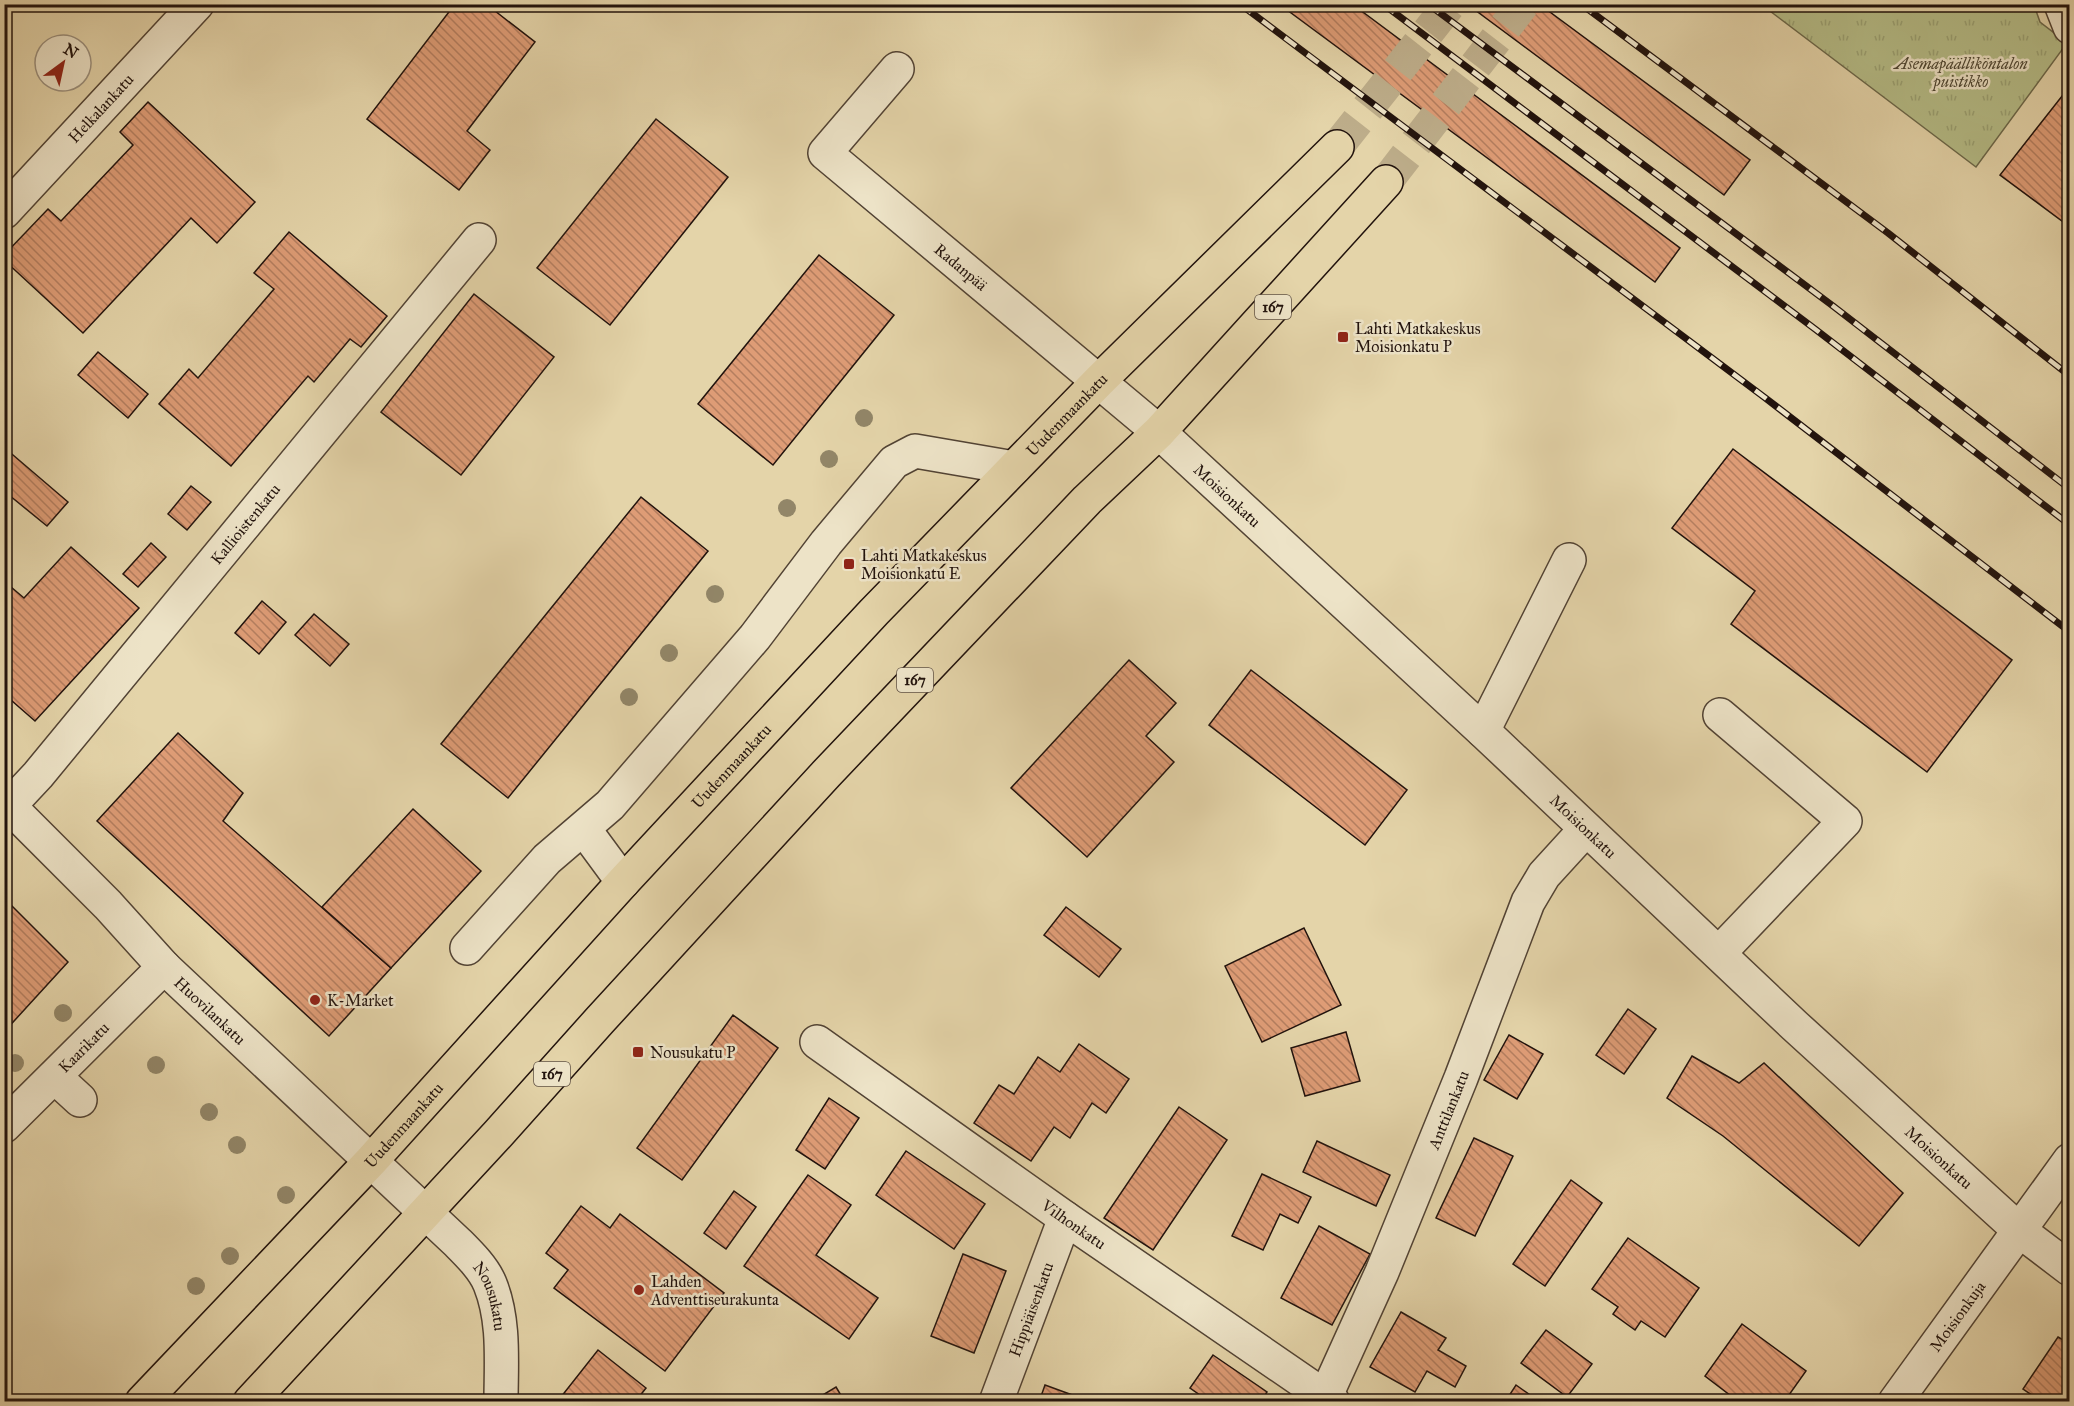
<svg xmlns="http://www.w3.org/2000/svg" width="2074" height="1406" font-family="'IM FELL Great Primer',serif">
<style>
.park{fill:url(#park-tufts);stroke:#6c684a;stroke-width:1.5}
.building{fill:url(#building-back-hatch);stroke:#22130d;stroke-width:1.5}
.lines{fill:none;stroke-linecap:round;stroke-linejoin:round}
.major-tunnel{stroke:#bdad8a;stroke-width:33;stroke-dasharray:33 16;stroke-linecap:butt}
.minor-casing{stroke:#524334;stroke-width:36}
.major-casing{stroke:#22130d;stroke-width:36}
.minor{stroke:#ede3c7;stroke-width:33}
.major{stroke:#e4d4a9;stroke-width:33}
.rail-casing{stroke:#22130d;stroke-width:7}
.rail{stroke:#ede3c7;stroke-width:4.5;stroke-dasharray:14;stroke-linecap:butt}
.tree{fill:#928668}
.poi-dot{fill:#8f2418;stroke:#ede3c7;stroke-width:2}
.labels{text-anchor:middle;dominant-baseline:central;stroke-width:5;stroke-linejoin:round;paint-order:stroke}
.shield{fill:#ede3c7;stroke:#5f5145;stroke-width:1.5}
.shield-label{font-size:15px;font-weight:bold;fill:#22130d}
.park-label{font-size:16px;font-style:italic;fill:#4e4632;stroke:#ede3c7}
.street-label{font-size:16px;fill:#22130d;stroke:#ede3c7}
.poi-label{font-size:16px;fill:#22130d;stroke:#ede3c7;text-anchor:start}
</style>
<defs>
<pattern id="park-tufts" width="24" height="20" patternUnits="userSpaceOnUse" patternTransform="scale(1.5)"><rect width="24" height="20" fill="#b5bc87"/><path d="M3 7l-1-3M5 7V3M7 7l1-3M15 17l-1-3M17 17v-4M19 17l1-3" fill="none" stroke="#9ba173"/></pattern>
<pattern id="building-back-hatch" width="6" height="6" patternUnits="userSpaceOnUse" patternTransform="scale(1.5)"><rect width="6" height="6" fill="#de9c76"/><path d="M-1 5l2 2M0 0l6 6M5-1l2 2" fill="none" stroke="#b47e5f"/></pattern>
</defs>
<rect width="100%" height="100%" fill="#e4d4a9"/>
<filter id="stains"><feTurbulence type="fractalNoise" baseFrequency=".00333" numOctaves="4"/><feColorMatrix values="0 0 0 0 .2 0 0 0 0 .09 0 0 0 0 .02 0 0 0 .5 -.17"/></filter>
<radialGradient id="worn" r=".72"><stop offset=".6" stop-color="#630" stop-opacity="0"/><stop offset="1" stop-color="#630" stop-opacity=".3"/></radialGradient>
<path class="park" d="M1762 5H2034L2040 22 2067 43 1976 167Z"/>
<g class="building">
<path d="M455 4H486L535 42 467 131 490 150 459 190 367 119Z"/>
<path d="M1279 4H1352L1680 248 1655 282Z"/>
<path d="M1467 4H1539L1750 160 1724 195Z"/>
<path d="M2066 91 2070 94V227L2000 175Z"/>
<path d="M148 102 255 202 217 243 191 218 83 333 4 260V255L48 209 61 221 133 145 120 132Z"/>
<path d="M656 119 728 177 610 325 537 268Z"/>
<path d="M289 232 387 316 361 347 350 339 314 382 308 376 231 466 159 404 189 369 198 378 274 289 254 273Z"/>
<path d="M819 255 894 315 773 465 698 404Z"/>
<path d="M474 294 554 357 461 475 381 412Z"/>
<path d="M98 352 148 394 128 418 78 375Z"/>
<path d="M6 449 68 502 47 526 4 491Z"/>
<path d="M1733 449 2012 660 1927 772 1731 624 1755 591 1672 528Z"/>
<path d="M191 486 211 502 187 530 168 514Z"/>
<path d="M641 497 708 551 508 798 441 744Z"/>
<path d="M151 543 166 557 138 587 123 574Z"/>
<path d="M71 547 139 608 35 721 4 694V581L24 598Z"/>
<path d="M262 601 286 622 259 654 235 633Z"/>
<path d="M314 614 349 644 330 666 295 635Z"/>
<path d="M1129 660 1176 703 1146 736 1174 762 1087 857 1011 788Z"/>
<path d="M1251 670 1407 790 1365 845 1209 725Z"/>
<path d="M178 733 243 793 223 821 391 968 329 1036 97 821Z"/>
<path d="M413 809 481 871 391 968 322 907Z"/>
<path d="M8 902 68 962 4 1032V906Z"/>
<path d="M1066 907 1121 949 1099 977 1044 935Z"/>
<path d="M1304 928 1341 1005 1262 1042 1225 966Z"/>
<path d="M1628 1009 1656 1029 1624 1074 1596 1055Z"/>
<path d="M733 1015 778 1048 682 1180 637 1148Z"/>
<path d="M1346 1032 1360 1081 1305 1096 1291 1048Z"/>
<path d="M1509 1035 1543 1054 1517 1099 1484 1080Z"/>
<path d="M1079 1044 1129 1079 1106 1113 1092 1103 1070 1138 1054 1127 1031 1161 974 1123 999 1085 1014 1094 1038 1057 1060 1072Z"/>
<path d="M1692 1056 1739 1083 1764 1063 1903 1193 1859 1246 1723 1136 1667 1098Z"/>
<path d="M829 1098 859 1118 825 1169 796 1150Z"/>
<path d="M1179 1107 1227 1140 1153 1250 1104 1218Z"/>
<path d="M1474 1138 1513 1156 1475 1236 1436 1218Z"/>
<path d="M1317 1141 1390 1175 1376 1206 1303 1172Z"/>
<path d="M906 1151 985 1204 954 1249 876 1195Z"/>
<path d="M1262 1174 1311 1197 1298 1223 1280 1214 1263 1250 1232 1236Z"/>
<path d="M808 1175 851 1205 816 1255 878 1298 849 1339 744 1266Z"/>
<path d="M1571 1180 1602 1203 1545 1286 1513 1264Z"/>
<path d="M734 1191 756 1207 726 1249 704 1233Z"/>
<path d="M581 1206 610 1228 620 1214 724 1293 665 1371 554 1288 568 1270 546 1253Z"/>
<path d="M1319 1226 1370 1254 1332 1325 1281 1298Z"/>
<path d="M1628 1238 1699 1288 1665 1337 1641 1321 1635 1330 1613 1314 1618 1307 1592 1289Z"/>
<path d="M963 1254 1006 1271 974 1353 931 1336Z"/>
<path d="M1401 1312 1446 1338 1438 1350 1466 1366 1455 1387 1427 1371 1415 1392 1370 1367Z"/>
<path d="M1742 1324 1806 1371 1784 1402H1739L1705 1376Z"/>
<path d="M1546 1330 1592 1364 1567 1397 1521 1363Z"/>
<path d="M2058 1337 2070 1344V1402H2042L2023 1389Z"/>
<path d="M598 1350 646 1388 635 1402H557Z"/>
<path d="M1213 1355 1267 1392 1261 1402H1210L1190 1388Z"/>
<path d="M1045 1385 1086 1400 1085 1402H1039Z"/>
<path d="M1516 1385 1540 1402H1505Z"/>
<path d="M836 1387 845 1402H811Z"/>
</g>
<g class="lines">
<g class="major-tunnel">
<path d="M1337 147 1450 4"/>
<path d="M1386 182 1523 4"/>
</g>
<g class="minor-casing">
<g id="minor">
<path d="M2061 4 2070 27"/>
<path id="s1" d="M897 69 825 153 1159 432 1483 731 1795 1026 2020 1231 2070 1269"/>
<path id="s2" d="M4 212 197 4"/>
<path d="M1483 731 1569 560"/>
<path id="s3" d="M4 801 108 905 164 967 458 1243C470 1255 484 1269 490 1284 505 1321 501 1363 501 1402"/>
<path id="s4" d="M9 806 38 775 479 240"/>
<path d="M584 829 623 882"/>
<path d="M467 948 547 859 610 805 755 637 826 543 894 462 915 451 1014 468"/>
<path d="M1719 953 1845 821 1720 715"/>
<path id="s5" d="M817 1042 1065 1218 1333 1402"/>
<path d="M55 1077 80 1100"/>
<path id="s6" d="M4 1126 164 967"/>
<path id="s7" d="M996 1402 1065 1218"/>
<path id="s8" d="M1323 1402 1382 1272 1461 1078 1528 902 1544 875 1586 829"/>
<path id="s9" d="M1895 1402 2070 1160"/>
</g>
</g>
<g class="major-casing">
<g id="major">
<path id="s10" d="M142 1402 371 1161 623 882 874 612 1099 381 1337 147"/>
<path d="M250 1402 498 1134 600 1020 826 774 1087 500 1159 432 1386 182"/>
</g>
</g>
<use href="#minor" class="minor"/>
<use href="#major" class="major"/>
<g class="rail-casing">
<g id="rail">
<path d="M1240 4 1764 397 2070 632"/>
<path d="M1383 4 1815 329 2070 525"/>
<path d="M1428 4 1833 306 2070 489"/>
<path d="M1581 4 1888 233 2070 376"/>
</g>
</g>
<use href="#rail" class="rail"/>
</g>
<g class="tree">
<circle cx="864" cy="418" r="9"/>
<circle cx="829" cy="459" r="9"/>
<circle cx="787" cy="508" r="9"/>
<circle cx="715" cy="594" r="9"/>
<circle cx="669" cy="653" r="9"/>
<circle cx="629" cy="697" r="9"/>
<circle cx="63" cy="1013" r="9"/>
<circle cx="15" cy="1063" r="9"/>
<circle cx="156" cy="1065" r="9"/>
<circle cx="209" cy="1112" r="9"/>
<circle cx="237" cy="1145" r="9"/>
<circle cx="286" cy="1195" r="9"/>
<circle cx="230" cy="1256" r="9"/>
<circle cx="196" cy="1286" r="9"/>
</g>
<g class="poi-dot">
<rect x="1337" y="331" width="12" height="12" rx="3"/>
<rect x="843" y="558" width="12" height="12" rx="3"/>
<circle cx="315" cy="1000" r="6"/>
<rect x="632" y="1046" width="12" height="12" rx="3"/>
<circle cx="639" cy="1290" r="6"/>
</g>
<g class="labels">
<g class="shield">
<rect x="1255" y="295" width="36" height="24" rx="4.5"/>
<rect x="897" y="668" width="36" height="24" rx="4.5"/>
<rect x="534" y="1062" width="36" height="24" rx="4.5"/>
</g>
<g class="shield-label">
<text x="1273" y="307">167</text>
<text x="915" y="680">167</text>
<text x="552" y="1074">167</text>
</g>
<g class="park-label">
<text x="1961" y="63">Asemapäälliköntalon<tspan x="1961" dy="18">puistikko</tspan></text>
</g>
<g class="street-label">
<text stroke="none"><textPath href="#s2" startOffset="142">Helkalankatu</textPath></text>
<text stroke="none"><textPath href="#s1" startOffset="288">Radanpää</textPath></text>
<text stroke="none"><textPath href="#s10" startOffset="1353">Uudenmaankatu</textPath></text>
<text stroke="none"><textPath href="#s1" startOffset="639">Moisionkatu</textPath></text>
<text stroke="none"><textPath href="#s4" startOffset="368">Kallioistenkatu</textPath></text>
<text stroke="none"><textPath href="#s10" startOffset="867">Uudenmaankatu</textPath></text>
<text stroke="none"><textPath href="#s1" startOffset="1125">Moisionkatu</textPath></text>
<text stroke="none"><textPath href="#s3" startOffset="294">Huovilankatu</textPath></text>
<text stroke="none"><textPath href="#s6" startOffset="112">Kaarikatu</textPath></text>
<text stroke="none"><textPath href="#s8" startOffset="318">Anttilankatu</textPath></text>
<text stroke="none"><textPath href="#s10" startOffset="381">Uudenmaankatu</textPath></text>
<text stroke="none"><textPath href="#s1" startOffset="1611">Moisionkatu</textPath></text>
<text stroke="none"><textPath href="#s5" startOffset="315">Vilhonkatu</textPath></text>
<text stroke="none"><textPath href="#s3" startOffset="698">Nousukatu</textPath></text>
<text stroke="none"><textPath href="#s7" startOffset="99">Hippiäisenkatu</textPath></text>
<text stroke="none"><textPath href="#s9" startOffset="106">Moisionkuja</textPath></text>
</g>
<g class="poi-label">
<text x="1355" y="328">Lahti Matkakeskus<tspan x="1355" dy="18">Moisionkatu P</tspan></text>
<text x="861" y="555">Lahti Matkakeskus<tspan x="861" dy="18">Moisionkatu E</tspan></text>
<text x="327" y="1000">K-Market</text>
<text x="650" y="1052">Nousukatu P</text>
<text x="651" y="1281">Lahden<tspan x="651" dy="18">Adventtiseurakunta</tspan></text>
</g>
</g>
<rect width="2074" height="1406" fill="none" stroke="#e4d4a9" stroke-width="24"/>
<rect x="6" y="6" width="2062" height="1394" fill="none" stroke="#22130d" stroke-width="3"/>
<rect x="12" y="12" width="2050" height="1382" fill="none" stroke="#22130d" stroke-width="1.5"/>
<g transform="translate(63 63) rotate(33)"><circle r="28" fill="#ede3c7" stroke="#9c907d" stroke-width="1.5"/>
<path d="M0-4.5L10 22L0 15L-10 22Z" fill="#8f2418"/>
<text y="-9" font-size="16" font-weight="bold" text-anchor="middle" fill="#22130d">N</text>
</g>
<rect width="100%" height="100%" filter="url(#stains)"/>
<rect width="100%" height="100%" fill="url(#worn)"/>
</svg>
